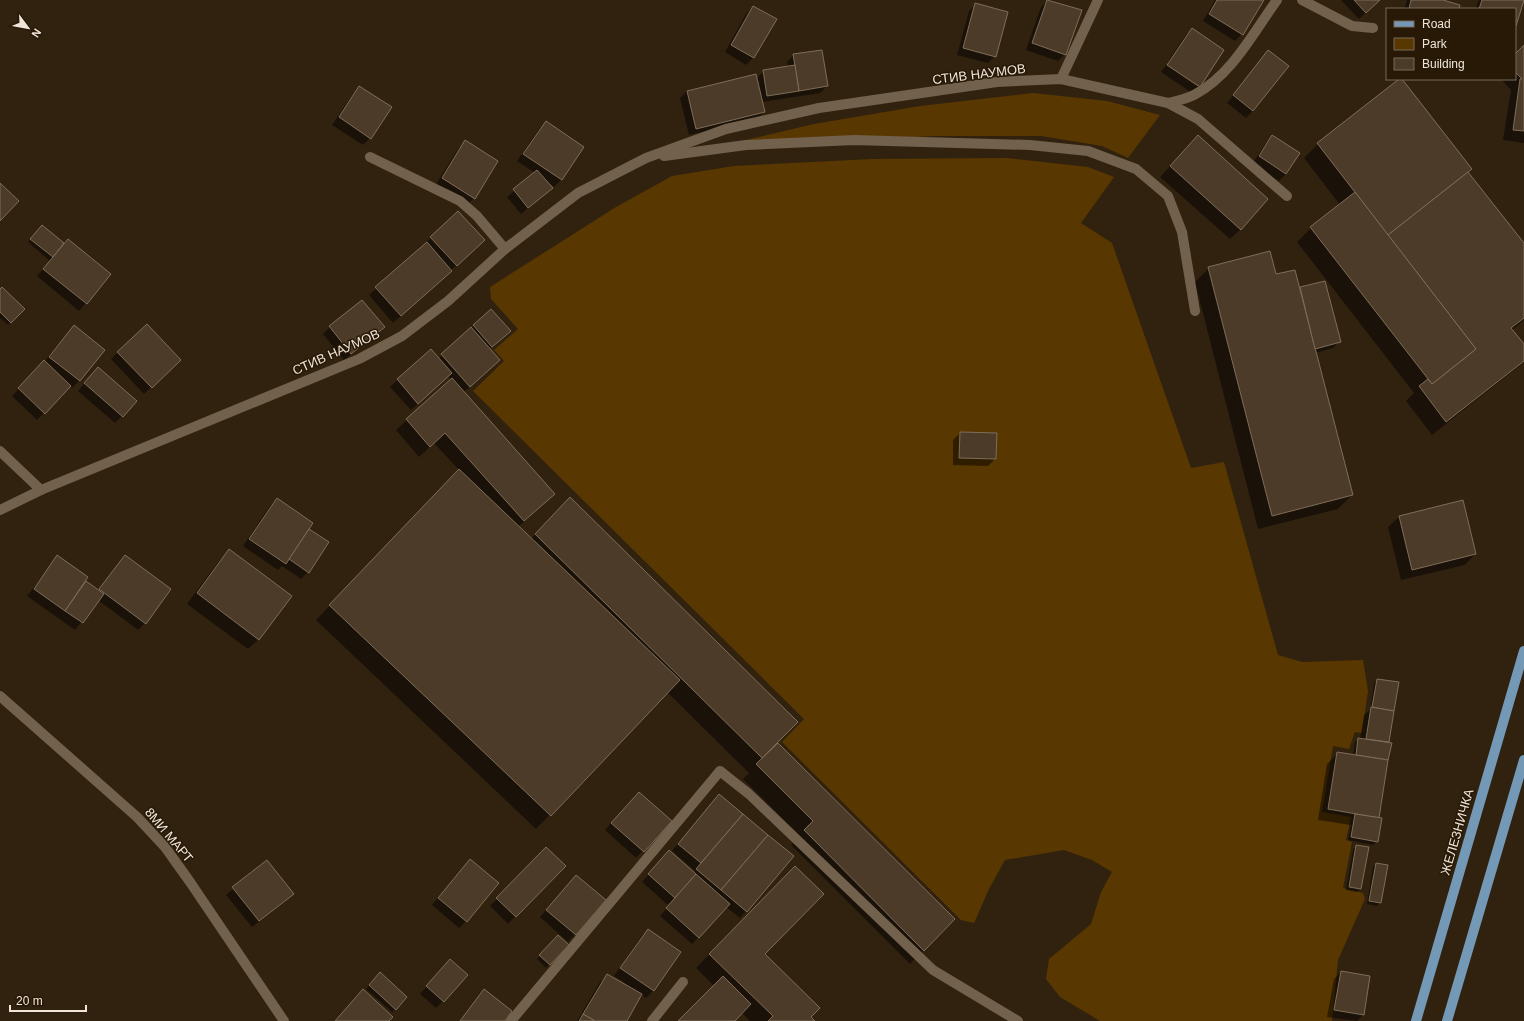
<svg xmlns="http://www.w3.org/2000/svg" width="1524" height="1021" font-family="Arial,sans-serif">
<style>
.green{fill:#593700}
.shadow{fill:#0007}
.building{fill:#4b3b28;stroke:#7f6d58}
.lines{fill:none;stroke-linecap:round;stroke-linejoin:round}
.minor{stroke:#72614c;stroke-width:10}
.major{stroke:#7499b7;stroke-width:10}
.labels{text-anchor:middle;dominant-baseline:central;stroke-width:3;stroke-linejoin:round;paint-order:stroke}
.street-label{font-size:13px;fill:#efe5d9;stroke:#271906}
</style>
<rect width="100%" height="100%" fill="#31220f"/>
<g class="green">
<path d="M1033 93 1107 101 1160 115 1128 158 1102 146 1041 136H936L721 146 814 124 920 106Z"/>
<path d="M1007 158 1088 167 1114 177 1081 223 1112 243 1191 468 1224 462 1278 655 1302 662 1363 660 1368 691 1362 733 1355 732 1349 749 1333 746 1322 812 1351 817 1346 840 1352 842 1343 888 1363 893 1365 899 1338 960 1332 1021H1100L1060 997 1046 979 1049 959 1091 924 1101 892 1112 872 1092 860 1064 850 1005 860 989 889 974 923 961 920 782 742 804 719 473 391 504 361 494 350 518 329 491 299 490 287 616 207 672 176 734 166 872 159Z"/>
</g>
<g class="shadow">
<path d="M1049 0 1080 11 1065 54 1058 61 1026 50 1041 7Z"/>
<path d="M1215 0H1262L1242 34 1235 41 1203 21Z"/>
<path d="M1341 0H1379L1359 19Z"/>
<path d="M1407 0H1440L1458 9H1404Z"/>
<path d="M1479 0H1524V1L1515 25V9H1475Z"/>
<path d="M976 4 995 56 988 63 957 55 969 11Z"/>
<path d="M753 7V58L746 65 725 52 746 14Z"/>
<path d="M1192 29 1199 85 1167 63 1185 36Z"/>
<path d="M1524 46V143L1503 140 1511 90 1501 79H1515V55Z"/>
<path d="M1268 52 1253 111 1246 118 1227 103Z"/>
<path d="M794 55 827 86 820 93 762 102 764 112 757 119 689 135 680 98 687 91 756 79 764 71 788 67 787 62Z"/>
<path d="M1166 65 1198 87 1192 93 1161 72Z"/>
<path d="M1401 79 1468 172 1524 245V320L1512 330 1524 346V362L1432 435 1406 401 1414 393 1297 242 1311 228 1340 205 1304 158 1318 144Z"/>
<path d="M360 87 370 138 363 145 332 125 353 94Z"/>
<path d="M546 122 583 148 561 180 554 187 546 181 551 188 521 214 507 197 535 173 517 161 539 129Z"/>
<path d="M1198 136 1241 229 1230 239 1160 177Z"/>
<path d="M1273 136 1286 174 1279 181 1252 164 1266 143Z"/>
<path d="M465 142 474 198 467 205 435 186 458 149Z"/>
<path d="M42 226 64 244 110 274 79 311 37 276 50 261 28 242Z"/>
<path d="M431 237 476 247 393 323 369 295 425 245Z"/>
<path d="M1209 268 1275 276 1299 290 1324 282 1340 341 1333 348 1315 353 1352 495 1338 509 1258 529 1195 282Z"/>
<path d="M0 291 23 309 8 325 0 318Z"/>
<path d="M491 310 506 334 489 349 492 367 464 392 543 504 518 527 531 539 570 499 777 743 954 919 910 964 791 845 800 836 743 779 749 773 667 692 536 829 316 620 459 470 434 443 419 457 396 430 451 380 448 376 411 410 390 387 431 350 438 359Z"/>
<path d="M74 326 103 350 79 381 72 388 70 386 37 420 12 396 44 362Z"/>
<path d="M330 327 376 334 344 360 323 334Z"/>
<path d="M118 352 180 360 144 394 111 359Z"/>
<path d="M91 376 122 416 115 423 78 391Z"/>
<path d="M960 433 995 459 988 466 953 465V440Z"/>
<path d="M277 499 308 529V572L301 579 282 566 278 570 243 546 270 506Z"/>
<path d="M1462 501 1475 554 1465 565 1401 580 1388 527 1399 517Z"/>
<path d="M229 551 259 639 248 649 187 604 219 561Z"/>
<path d="M125 556 145 623 138 630 98 600 75 630 27 596 58 557 84 581 98 591Z"/>
<path d="M1378 680 1398 683 1386 743 1377 841 1373 845 1348 840 1351 825 1318 820 1327 764 1338 753 1353 756 1355 742 1360 739 1364 715 1370 710 1374 683Z"/>
<path d="M719 796 793 857 740 918 726 907 692 944 660 916 669 906 642 882 662 859 693 873 695 871 672 851Z"/>
<path d="M632 800 670 821 636 858 605 830Z"/>
<path d="M1356 846 1360 889 1357 892 1346 890 1353 850Z"/>
<path d="M546 848 564 866 508 924 490 906Z"/>
<path d="M267 861 285 901 252 927 226 895Z"/>
<path d="M1376 864 1380 902 1377 906 1367 904 1373 867Z"/>
<path d="M463 868 466 921 459 928 432 905Z"/>
<path d="M576 876 604 900 568 942 540 917Z"/>
<path d="M781 881 763 954 814 1021H750L742 1013 734 1021H679L714 986 696 968Z"/>
<path d="M648 930 680 952 653 991 646 998 641 994 625 1021H577L600 982 607 975 625 986 626 984 614 976 641 937Z"/>
<path d="M558 937 567 945 546 968 537 959Z"/>
<path d="M443 967 467 975 436 1008 420 994Z"/>
<path d="M1341 972 1369 977 1363 1015 1357 1021 1327 1017 1334 979Z"/>
<path d="M377 977 406 997 392 1012 366 989Z"/>
</g>
<g class="building">
<path d="M1047 0 1082 10 1066 55 1032 43Z"/>
<path d="M1217 0H1264L1243 35 1209 14Z"/>
<path d="M1354 0H1380L1366 13Z"/>
<path d="M1411 0H1443L1460 5 1459 9H1409Z"/>
<path d="M1482 0H1524L1516 26 1515 9H1479Z"/>
<path d="M975 3 1008 12 996 57 963 48Z"/>
<path d="M753 6 777 19 754 58 731 45Z"/>
<path d="M1192 28 1224 50 1200 87 1167 65Z"/>
<path d="M1524 45V131L1513 130 1520 79H1522L1515 72V54Z"/>
<path d="M822 50 828 86 799 91 793 54Z"/>
<path d="M1268 50 1289 66 1253 111 1233 95Z"/>
<path d="M795 65 799 91 767 96 763 70Z"/>
<path d="M756 74 765 112 696 129 687 91Z"/>
<path d="M1399 79H1402L1472 169 1388 235 1317 143Z"/>
<path d="M359 86 392 107 371 139 339 117Z"/>
<path d="M546 121 584 147 562 180 523 154Z"/>
<path d="M1198 135 1268 199 1241 230 1170 166Z"/>
<path d="M1272 135 1300 153 1286 174 1259 156Z"/>
<path d="M465 140 498 161 475 199 442 178Z"/>
<path d="M537 170 553 188 528 208 513 189Z"/>
<path d="M1468 172 1524 243V318L1511 328 1524 344V361L1446 422 1419 386 1428 379 1432 384 1476 349 1388 235Z"/>
<path d="M0 183 19 201 0 221Z"/>
<path d="M1355 192 1476 349 1432 384 1310 227Z"/>
<path d="M458 211 485 240 457 266 430 237Z"/>
<path d="M42 225 64 243 53 257 30 239Z"/>
<path d="M68 239 111 274 87 304 43 269Z"/>
<path d="M427 242 452 271 401 316 375 287Z"/>
<path d="M1270 251 1276 274 1295 270 1353 495 1272 516 1208 267Z"/>
<path d="M1325 281 1341 342 1315 349 1300 287Z"/>
<path d="M2 287 25 309 11 323 0 312V289Z"/>
<path d="M362 300 385 327 351 354 329 326Z"/>
<path d="M491 309 511 331 492 347 473 325Z"/>
<path d="M147 324 181 360 152 388 117 352Z"/>
<path d="M74 325 105 350 80 381 49 357Z"/>
<path d="M471 327 500 360 470 387 441 354Z"/>
<path d="M431 349 452 373 418 404 397 379Z"/>
<path d="M44 360 71 386 45 414 18 388Z"/>
<path d="M98 367 137 401 123 417 84 383Z"/>
<path d="M452 378 555 494 524 521 445 433 430 447 406 419Z"/>
<path d="M960 432 997 433 996 459 959 458Z"/>
<path d="M459 469 680 680 551 816 329 605Z"/>
<path d="M570 497 798 722 762 758 535 534Z"/>
<path d="M277 498 313 523 286 564 249 539Z"/>
<path d="M1463 500 1476 554 1412 570 1399 516Z"/>
<path d="M309 529 329 542 309 573 289 559Z"/>
<path d="M229 549 292 596 259 640 197 593Z"/>
<path d="M57 555 88 577 65 611 34 589Z"/>
<path d="M125 555 171 589 146 624 99 589Z"/>
<path d="M86 581 104 594 83 623 65 611Z"/>
<path d="M1377 679 1399 682 1394 711 1372 707Z"/>
<path d="M1371 707 1394 711 1389 742 1366 739Z"/>
<path d="M1358 738 1392 743 1388 760 1356 755Z"/>
<path d="M778 743 955 919 924 951 804 830 813 821 756 764Z"/>
<path d="M1337 752 1388 760 1379 818 1328 809Z"/>
<path d="M639 792 672 821 644 852 611 823Z"/>
<path d="M719 794 743 814 701 863 678 844Z"/>
<path d="M743 814 768 835 721 890 696 869Z"/>
<path d="M1355 814 1382 818 1378 842 1351 837Z"/>
<path d="M768 835 794 856 747 912 721 890Z"/>
<path d="M1356 845 1369 847 1361 889 1349 887Z"/>
<path d="M546 847 566 866 516 917 496 898Z"/>
<path d="M669 850 696 874 675 898 648 874Z"/>
<path d="M470 859 499 883 467 922 438 898Z"/>
<path d="M267 860 294 894 259 921 232 887Z"/>
<path d="M1376 863 1388 865 1381 903 1369 901Z"/>
<path d="M795 866 824 894 765 954 820 1008 811 1017 815 1021H768L773 1016 709 954Z"/>
<path d="M696 874 730 904 699 938 666 908Z"/>
<path d="M576 875 606 900 576 935 546 910Z"/>
<path d="M648 929 681 952 654 991 620 968Z"/>
<path d="M558 935 569 945 550 965 539 955Z"/>
<path d="M450 959 468 975 444 1002 426 986Z"/>
<path d="M1341 971 1370 976 1364 1015 1334 1010Z"/>
<path d="M380 972 407 997 396 1010 369 985Z"/>
<path d="M607 974 642 994 627 1021H595L583 1014Z"/>
<path d="M723 976 751 1004 735 1021H678Z"/>
<path d="M363 989 393 1017 389 1021H335Z"/>
<path d="M484 989 512 1011 505 1021H460Z"/>
<path d="M583 1014 595 1021H579Z"/>
</g>
<g class="lines">
<g class="minor">
<path d="M1302 0 1352 26 1373 28"/>
<path d="M1061 79 1098 0"/>
<path d="M1168 103C1176 101 1186 99 1194 95 1232 75 1253 33 1277 0"/>
<path d="M664 156 746 145 854 140 1030 145 1088 151 1136 169 1168 196 1182 232 1195 311"/>
<path d="M370 157 460 201 477 216 505 249"/>
<path d="M0 451 41 490"/>
<path d="M0 510 41 490 359 359 402 336 448 301 505 249 578 193 646 158 726 129 819 108 997 82 1061 79 1168 103 1198 119 1287 196"/>
<path d="M0 696 137 817 165 847 190 882 284 1021"/>
<path d="M511 1021 720 771 749 794 933 970 1018 1021"/>
<path d="M652 1021 683 982"/>
</g>
<g class="major">
<path d="M1416 1021 1524 651"/>
<path d="M1447 1021 1524 760"/>
</g>
</g>
<g class="labels">
<g class="street-label">
<text transform="translate(979 74) rotate(-7)">СТИВ НАУМОВ</text>
<text transform="translate(336 352) rotate(-24)">СТИВ НАУМОВ</text>
<text transform="translate(1457 832) rotate(-74)">ЖЕЛЕЗНИЧКА</text>
<text transform="translate(169 835) rotate(50)">8МИ МАРТ</text>
</g>
</g>
<rect x="1386" y="8" width="130" height="72" fill="#271906" stroke="#776b5a"/>
<rect x="1394" y="21" width="20" height="6" fill="#7499b7" stroke="#776b5a"/>
<text x="1422" y="28" font-size="12" fill="#efe5d9">Road</text>
<rect x="1394" y="38" width="20" height="12" fill="#593700" stroke="#776b5a"/>
<text x="1422" y="48" font-size="12" fill="#efe5d9">Park</text>
<rect x="1394" y="58" width="20" height="12" fill="#4b3b28" stroke="#776b5a"/>
<text x="1422" y="68" font-size="12" fill="#efe5d9">Building</text>
<g transform="translate(28 28) rotate(122)" stroke="#271906" stroke-width="3" paint-order="stroke">
<path d="M0-3L7 15L0 10L-7 15Z" fill="#efe5d9"/>
<text y="-6" font-size="11" font-weight="bold" text-anchor="middle" fill="#efe5d9">N</text>
</g>
<path d="M10 1005v6h76v-6" fill="none" stroke="#efe5d9" stroke-width="2"/>
<text x="16" y="1005" font-size="12" fill="#efe5d9" stroke="#271906" stroke-width="3" paint-order="stroke">20 m</text>
</svg>
